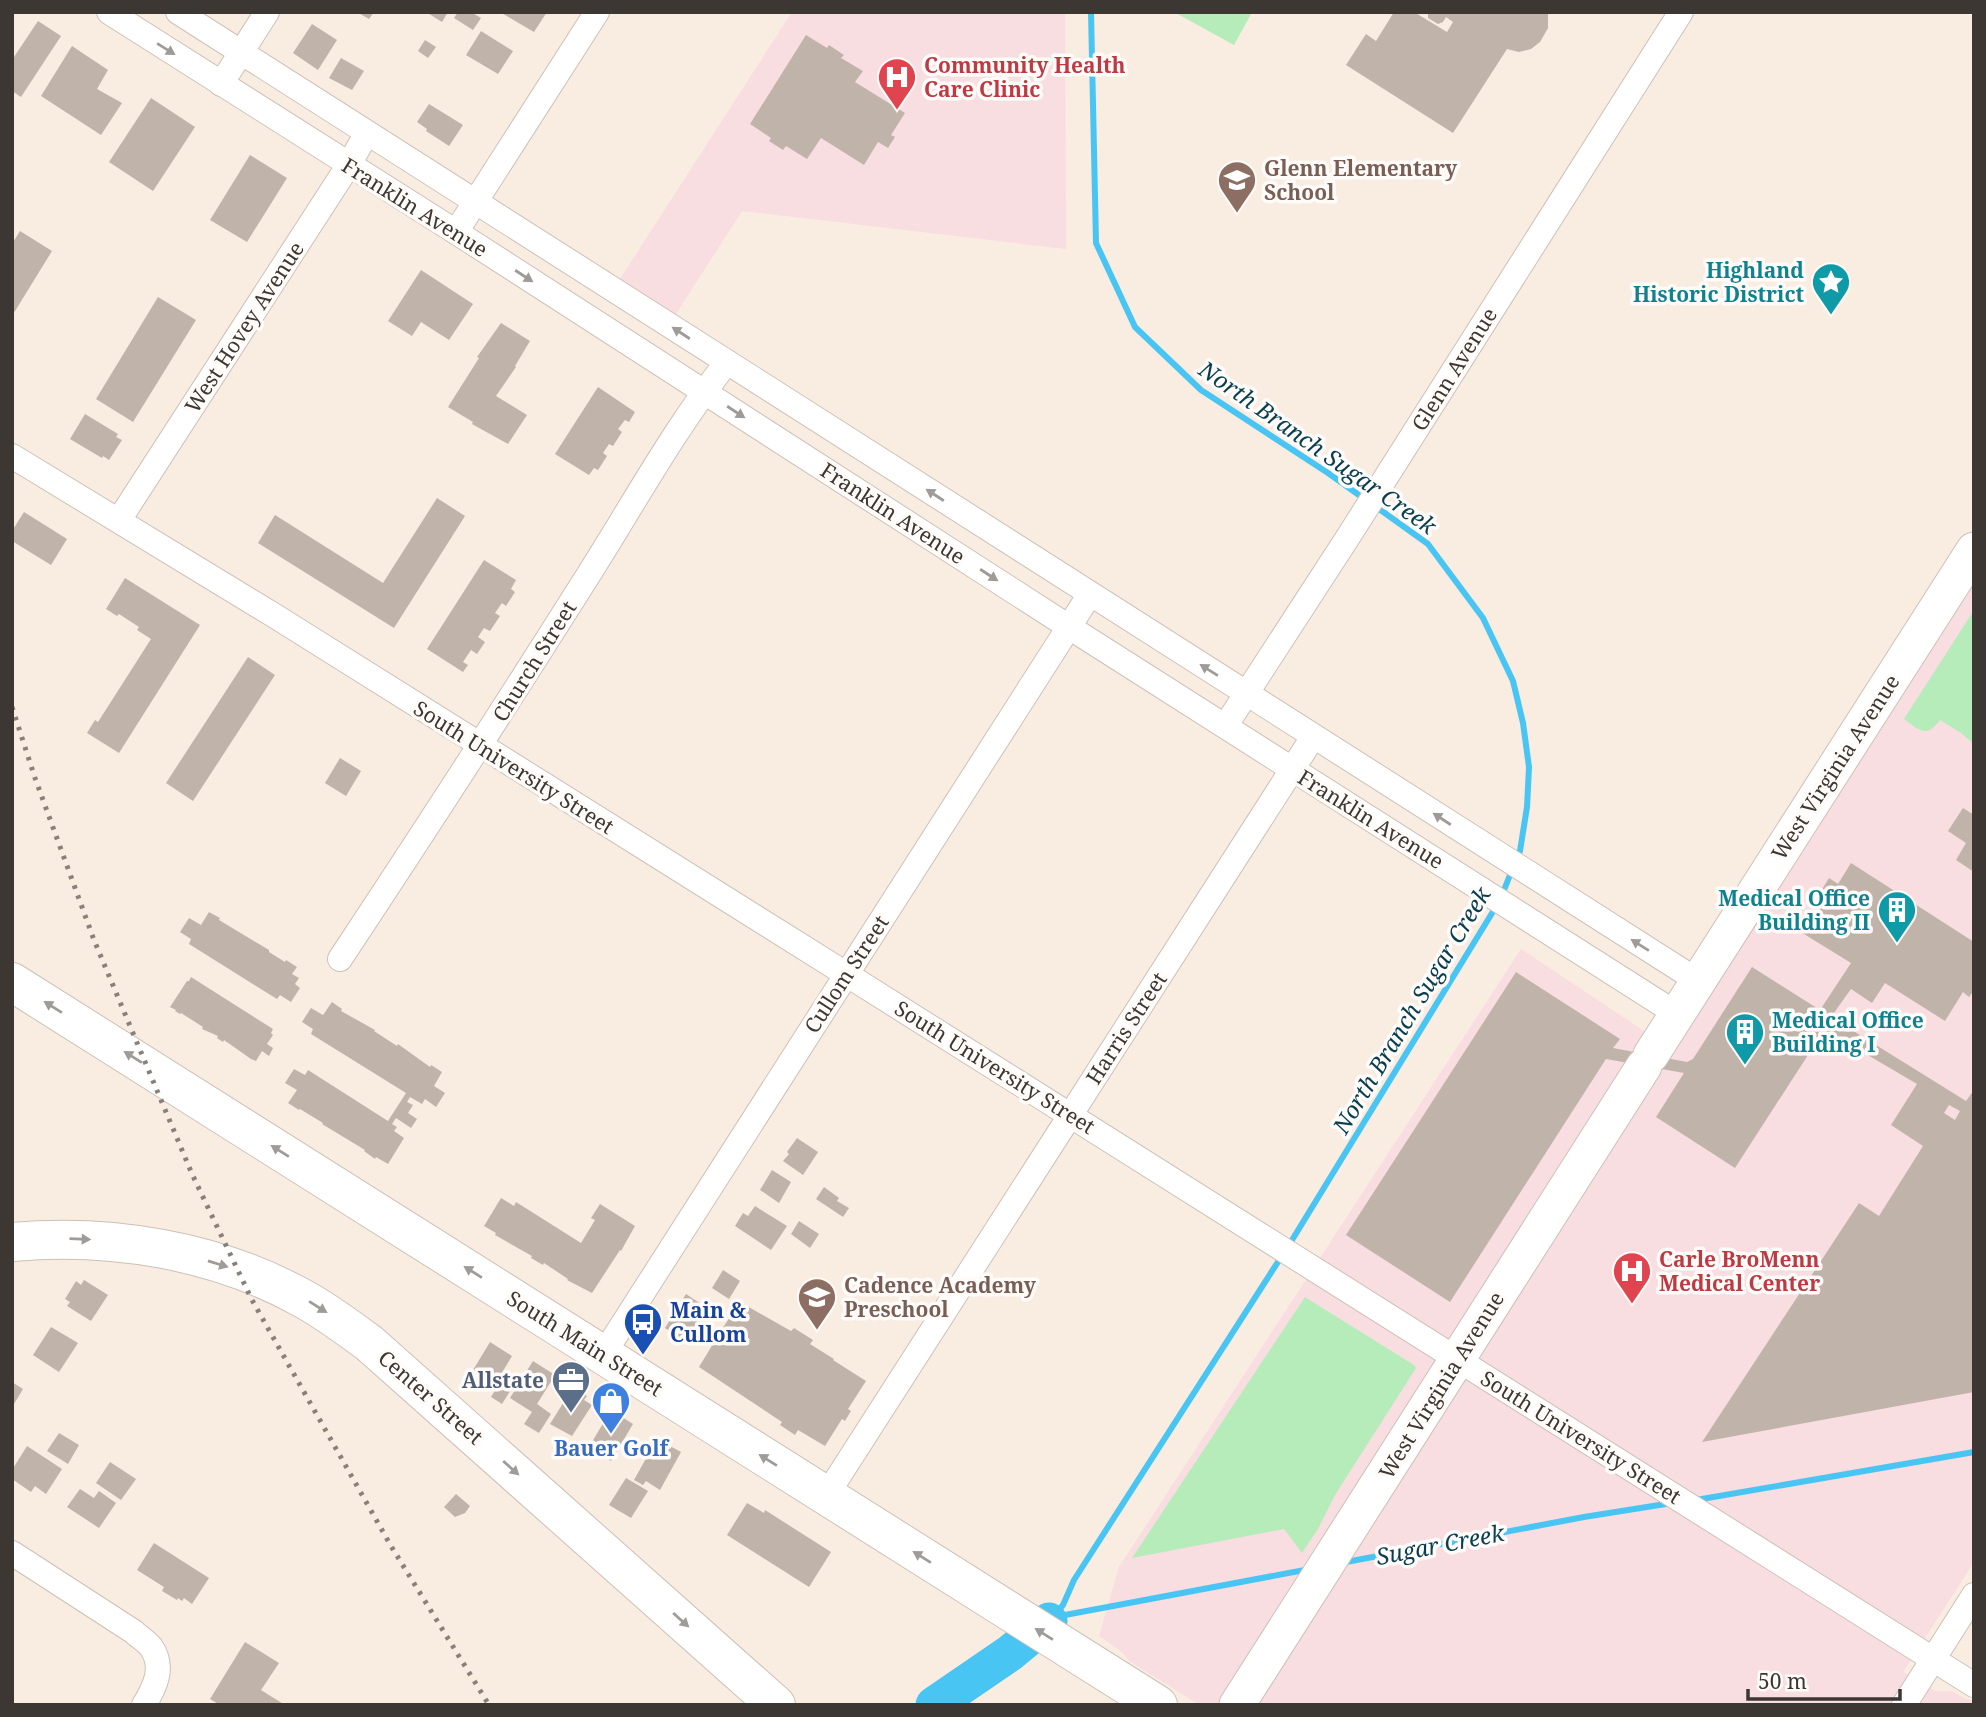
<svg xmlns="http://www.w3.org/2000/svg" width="1986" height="1717" font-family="'Noto Serif',serif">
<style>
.medical{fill:#f8dde1}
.green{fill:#b6ecba}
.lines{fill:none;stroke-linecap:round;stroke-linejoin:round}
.stream{stroke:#49c5f3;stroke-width:6}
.river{stroke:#49c5f3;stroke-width:37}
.building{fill:#c0b4aa;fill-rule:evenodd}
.street-casing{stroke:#cdc1b7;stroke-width:26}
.secondary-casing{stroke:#cdc1b7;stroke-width:37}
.primary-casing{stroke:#cdc1b7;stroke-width:40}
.street{stroke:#fff;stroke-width:24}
.secondary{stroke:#fff;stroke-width:35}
.primary{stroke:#fff;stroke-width:38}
.rail{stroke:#898179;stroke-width:5;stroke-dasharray:3.5 7;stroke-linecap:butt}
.oneway{fill:#9e9b98}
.labels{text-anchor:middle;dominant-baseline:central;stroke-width:7;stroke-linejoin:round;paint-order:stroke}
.health-label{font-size:21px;font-weight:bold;fill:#be3a42;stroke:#fefbf9;text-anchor:start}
.education-label{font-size:21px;font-weight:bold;fill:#785e54;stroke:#fefbf9;text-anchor:start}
.street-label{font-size:21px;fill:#3c3732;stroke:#fefbf9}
.culture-label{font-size:21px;font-weight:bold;fill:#0d838f;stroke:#fefbf9;text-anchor:end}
.transit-label{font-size:21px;font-weight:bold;fill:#164399;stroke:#fefbf9;text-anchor:start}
.service-label{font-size:21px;font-weight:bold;fill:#4e5e75;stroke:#fefbf9;text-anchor:end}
.shop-label{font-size:21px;font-weight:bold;fill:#366cbe;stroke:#fefbf9}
.water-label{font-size:23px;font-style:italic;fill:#073f51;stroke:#fefbf9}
</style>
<rect width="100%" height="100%" fill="#f9ece1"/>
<g class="medical">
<path d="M792 12H1065L1066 249 742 211 674 317 618 282Z"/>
<path d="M1974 578V1562L1903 1672 1935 1691H1952L1964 1698 1974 1701V1705H1200L1129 1661 1122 1652 1099 1636 1119 1567 1521 949 1671 1049Z"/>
</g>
<g class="green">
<path d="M1174 12H1247L1251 14 1234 45Z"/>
<path d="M1974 610V744L1961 733 1940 720C1926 739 1919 730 1904 719Z"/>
<path d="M1305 1297 1414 1365 1416 1368 1335 1495 1318 1529 1302 1553 1284 1529 1132 1558Z"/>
</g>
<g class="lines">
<g class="stream">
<path d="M1091 12 1096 243 1135 327 1201 390 1328 473 1366 500"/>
<path d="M1375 506 1428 544 1483 618 1513 681 1523 723 1529 767 1527 807 1520 851 1516 860"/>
<path d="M1502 895 1512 870"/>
<path d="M1289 1245 1497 905"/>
<path d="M1696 1500 1974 1452"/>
<path d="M1341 1563 1584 1517 1672 1503"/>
<path d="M1050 1620 1065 1615 1310 1569"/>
<path d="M1049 1621 1063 1605 1074 1580 1283 1254"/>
</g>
<path class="river" d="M934 1705 1010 1653 1049 1621"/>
</g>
<g class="building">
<path d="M357 12H374L369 19Z"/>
<path d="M426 12H448L442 22Z"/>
<path d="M458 12H471L481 18 473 30 454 18Z"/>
<path d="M500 12H547L534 32Z"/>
<path d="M1394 12H1414L1447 32 1453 22 1446 17 1443 22 1438 24 1428 18V12H1548V28L1540 42 1531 49 1519 52 1507 49 1453 133 1346 65 1366 34 1376 41Z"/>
<path d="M38 21 61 36 21 97 12 91V60Z"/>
<path d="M312 24 337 40 318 70 293 53Z"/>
<path d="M481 31 513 51 498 74 466 55Z"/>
<path d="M806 35 827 48 829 45 844 55 841 58 863 71 855 82 905 113 891 135 895 137 888 148 878 142 864 165 821 138 807 159 786 146 783 150 769 141 771 138 750 124Z"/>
<path d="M425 40 436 47 428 58 418 51Z"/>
<path d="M72 46 108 70 97 89 122 103 101 135 41 96Z"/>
<path d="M341 58 364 71 352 90 329 78Z"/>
<path d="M151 98 195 127 153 191 109 162Z"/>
<path d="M429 104 463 125 449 146 426 131 427 129 417 122Z"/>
<path d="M250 155 287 178 247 242 210 220Z"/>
<path d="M20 231 52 251 12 316V244Z"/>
<path d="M421 270 473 304 449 340 421 322 412 336 388 321Z"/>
<path d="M158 297 196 320 133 422 96 399Z"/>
<path d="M501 323 530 341 515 366 516 367 496 396 527 415 508 444 472 424 473 422 448 407 479 358 477 357Z"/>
<path d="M598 387 635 412 629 422 625 420 618 429 622 432 613 446 609 444 603 453 607 456 598 470 594 468 589 475 555 454Z"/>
<path d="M85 414 118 434 116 437 122 440 109 460 103 456 102 458 70 439Z"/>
<path d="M437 498 465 516 394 628 258 543 275 515 383 583Z"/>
<path d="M24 512 67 539 51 565 12 541V531Z"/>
<path d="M484 560 516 580 511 589 515 592 506 606 502 603 495 613 500 616 490 631 484 628 478 637 485 642 477 654 471 650 463 662 468 665 463 672 427 649Z"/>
<path d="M125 578 200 625 119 753 87 733 95 720 98 722 151 639 137 630 139 627 119 614 117 616 106 609Z"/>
<path d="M248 657 275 675 193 801 166 783Z"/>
<path d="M340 758 361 771 346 796 325 783Z"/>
<path d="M1963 808 1974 815V872L1956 860 1966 843 1948 831Z"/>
<path d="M1851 863 1974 942V990L1969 997 1963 992 1945 1021 1885 983 1872 1003 1851 989 1831 1017 1966 1101 1974 1090V1392L1702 1442 1859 1203 1879 1216 1923 1146 1891 1125 1917 1084 1866 1054 1819 1038 1735 1168 1656 1117 1684 1073 1606 1059 1450 1302 1346 1235 1516 972 1620 1039 1613 1048 1687 1062 1693 1059 1752 967 1820 1010 1851 963 1804 934 1823 905 1815 901 1829 878 1838 884ZM1949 1105 1960 1111 1955 1120 1944 1113Z"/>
<path d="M209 912 220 918 219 920 269 950V952L285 962 286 960 297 967 292 974 299 978 295 984 300 988 291 1002 280 995 277 999 189 944 191 939 180 932 189 918 201 925Z"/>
<path d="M191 977 273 1029 271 1033 273 1035 267 1044 273 1048 269 1056 262 1051 256 1061 251 1059 224 1040 223 1042 217 1038 218 1036 202 1029 203 1027 181 1013 180 1014 175 1011 176 1010 170 1007 187 981H189Z"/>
<path d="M332 1002 342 1009 341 1011 375 1030 374 1031 397 1046 398 1044 430 1067 431 1065 442 1072 434 1086 445 1093 436 1107 425 1099 422 1104 410 1097 407 1102 413 1105 408 1113 417 1119 411 1128 396 1118 392 1124 397 1127 394 1131 404 1138 388 1164 376 1157 375 1159 364 1151 365 1150 322 1124 323 1123 300 1109 299 1110 288 1103 297 1090 285 1083 294 1069 305 1075 308 1070 388 1121 406 1093 311 1034 313 1029 302 1022 311 1008 323 1015Z"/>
<path d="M797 1138 818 1152 803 1175 783 1161 789 1154 787 1152Z"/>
<path d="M772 1170 791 1182 779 1203 760 1190Z"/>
<path d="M824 1187 839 1198 837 1201 849 1208 843 1217 816 1199Z"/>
<path d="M501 1198 514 1206 516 1202 581 1243 595 1220 591 1218 600 1204 635 1226 621 1251 620 1250 592 1293 567 1280 568 1279 544 1263 543 1265 531 1258 532 1256 495 1235 496 1233 484 1226Z"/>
<path d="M755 1206 787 1226 771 1250 735 1226 743 1213 748 1216Z"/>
<path d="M799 1221 819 1234 810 1248 791 1234Z"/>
<path d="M723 1270 740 1281 729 1299 712 1288Z"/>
<path d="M84 1280 108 1295 91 1321 67 1306 70 1302 65 1299 76 1281 81 1285Z"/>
<path d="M686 1294 713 1312 696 1339 687 1333 683 1340 665 1328Z"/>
<path d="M740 1302 791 1331 794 1328 813 1340 810 1344 834 1359 833 1360 866 1381 848 1409 851 1411 845 1421 842 1419 825 1446 798 1430 795 1435 780 1425 782 1422 699 1367 716 1339 712 1337 719 1327 722 1329Z"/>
<path d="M51 1327 78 1343 59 1372 33 1355Z"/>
<path d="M490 1342 512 1356 493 1388 470 1375Z"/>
<path d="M533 1361 555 1375 537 1404 551 1414 539 1433 524 1424 532 1412 510 1398Z"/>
<path d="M501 1381 512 1388 502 1404 491 1397Z"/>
<path d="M12 1382 23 1389 14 1404 12 1402Z"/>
<path d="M580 1391 587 1396 584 1400 592 1405 572 1436 550 1424 570 1392 577 1395Z"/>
<path d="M611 1410 633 1424 611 1461 589 1447Z"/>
<path d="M59 1433 79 1445 68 1464 47 1451Z"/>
<path d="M659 1440 681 1452 660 1490 646 1481 643 1485 634 1480 653 1446 655 1447Z"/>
<path d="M27 1446 62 1469 46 1494 35 1486 31 1492 12 1479V1470Z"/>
<path d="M110 1462 136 1479 121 1500 96 1483Z"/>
<path d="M626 1478 648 1491 631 1518 609 1505Z"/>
<path d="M80 1489 94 1498 99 1491 116 1503 99 1528 67 1507Z"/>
<path d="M456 1494 470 1506 465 1513 455 1517 444 1507Z"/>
<path d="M747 1503 764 1513 765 1510 831 1552 809 1587 727 1535Z"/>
<path d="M154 1543 209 1578 192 1604 184 1598 182 1601 178 1598 177 1600 162 1591 164 1587 137 1570Z"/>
<path d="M245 1642 279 1663 261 1690 285 1705H220L210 1699Z"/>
</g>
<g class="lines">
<g class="street-casing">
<g id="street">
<path d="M109 12 456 232 1069 627 1677 1014"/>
<path d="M178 12 1698 981"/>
<path d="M221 84 267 12"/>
<path d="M456 232 597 12"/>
<path d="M12 456 275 616 830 964 1974 1685"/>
<path d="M119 520 348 166 367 133"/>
<path d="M1226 725 1350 534 1681 12"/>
<path d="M340 959C422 835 503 710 582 585 630 510 672 432 727 362"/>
<path d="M603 1355 1090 594"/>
<path d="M826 1496 1313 737"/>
<path d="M12 1553 134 1632C139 1637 147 1642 151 1647 165 1667 155 1687 144 1705"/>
<path d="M1904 1705 1974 1595"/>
</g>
</g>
<g class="secondary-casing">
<g id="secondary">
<path d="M1651 1055 1974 550"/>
<path d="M1237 1705 1644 1066"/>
</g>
</g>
<g class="primary-casing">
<g id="primary">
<path d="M12 982 1158 1705"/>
<path d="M12 1242C110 1233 215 1250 302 1298 326 1311 347 1327 369 1343L776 1705"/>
</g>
</g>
<use href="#street" class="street"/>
<use href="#secondary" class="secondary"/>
<use href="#primary" class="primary"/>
<path class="rail" d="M12 707 35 778 94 940 192 1174 252 1300 391 1546 489 1705"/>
</g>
<defs><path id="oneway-solid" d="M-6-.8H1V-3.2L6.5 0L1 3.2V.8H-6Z" transform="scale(1.75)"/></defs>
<g class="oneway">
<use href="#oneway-solid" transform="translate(166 49) rotate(32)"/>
<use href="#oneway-solid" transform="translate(524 276) rotate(33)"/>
<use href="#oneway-solid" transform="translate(681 333) rotate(-147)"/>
<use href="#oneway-solid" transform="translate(736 412) rotate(33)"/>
<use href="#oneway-solid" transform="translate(935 495) rotate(-147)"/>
<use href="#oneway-solid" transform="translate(989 575) rotate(33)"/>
<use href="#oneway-solid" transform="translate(1209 670) rotate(-148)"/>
<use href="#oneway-solid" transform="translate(1442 819) rotate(-147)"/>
<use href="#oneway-solid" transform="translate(1640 945) rotate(-148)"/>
<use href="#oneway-solid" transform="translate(53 1007) rotate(-148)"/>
<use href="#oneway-solid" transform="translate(133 1057) rotate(-148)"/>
<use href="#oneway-solid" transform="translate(280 1151) rotate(-148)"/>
<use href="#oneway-solid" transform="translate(80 1239) rotate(2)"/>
<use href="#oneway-solid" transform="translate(218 1264) rotate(17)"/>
<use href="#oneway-solid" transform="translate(473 1272) rotate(-148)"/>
<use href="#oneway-solid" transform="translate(318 1307) rotate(32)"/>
<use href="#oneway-solid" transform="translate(768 1460) rotate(-148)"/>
<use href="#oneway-solid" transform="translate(511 1468) rotate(42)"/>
<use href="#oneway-solid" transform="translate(922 1557) rotate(-148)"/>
<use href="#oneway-solid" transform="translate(681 1620) rotate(42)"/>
<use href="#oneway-solid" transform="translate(1044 1634) rotate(-148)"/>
</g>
<defs>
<g id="hospital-pin" transform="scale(2.0125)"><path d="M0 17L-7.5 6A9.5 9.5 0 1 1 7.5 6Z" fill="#e0444e" stroke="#fefbf9"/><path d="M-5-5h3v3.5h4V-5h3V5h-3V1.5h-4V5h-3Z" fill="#fff"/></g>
<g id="school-pin" transform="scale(2.0125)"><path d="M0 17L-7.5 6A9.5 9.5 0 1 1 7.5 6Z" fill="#8d6e63" stroke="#fefbf9"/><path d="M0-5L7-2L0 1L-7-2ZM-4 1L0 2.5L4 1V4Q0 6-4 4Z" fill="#fff"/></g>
<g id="sight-pin" transform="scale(2.0125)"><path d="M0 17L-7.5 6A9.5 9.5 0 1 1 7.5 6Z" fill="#0f9aa8" stroke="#fefbf9"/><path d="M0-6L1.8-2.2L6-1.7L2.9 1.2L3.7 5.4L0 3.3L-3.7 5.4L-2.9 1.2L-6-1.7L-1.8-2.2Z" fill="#fff"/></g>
<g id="building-pin" transform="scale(2.0125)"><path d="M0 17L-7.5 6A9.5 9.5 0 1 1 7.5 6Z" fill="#0f9aa8" stroke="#fefbf9"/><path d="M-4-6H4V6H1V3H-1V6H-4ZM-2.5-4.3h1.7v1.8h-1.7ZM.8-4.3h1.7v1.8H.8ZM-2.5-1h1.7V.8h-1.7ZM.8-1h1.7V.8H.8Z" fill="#fff"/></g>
<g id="bus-pin" transform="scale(2.0125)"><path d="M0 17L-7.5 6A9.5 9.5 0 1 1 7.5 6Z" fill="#1a4fb4" stroke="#fefbf9"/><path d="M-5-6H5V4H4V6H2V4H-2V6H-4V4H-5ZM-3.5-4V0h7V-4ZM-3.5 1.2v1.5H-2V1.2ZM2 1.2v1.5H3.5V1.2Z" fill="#fff"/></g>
<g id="office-pin" transform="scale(2.0125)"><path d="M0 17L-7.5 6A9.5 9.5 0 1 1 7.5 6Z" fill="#5c6f8a" stroke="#fefbf9"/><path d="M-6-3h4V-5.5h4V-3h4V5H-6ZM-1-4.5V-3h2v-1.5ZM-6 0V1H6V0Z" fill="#fff"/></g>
<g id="shop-pin" transform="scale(2.0125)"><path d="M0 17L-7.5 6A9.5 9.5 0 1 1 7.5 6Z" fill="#3f7fe0" stroke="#fefbf9"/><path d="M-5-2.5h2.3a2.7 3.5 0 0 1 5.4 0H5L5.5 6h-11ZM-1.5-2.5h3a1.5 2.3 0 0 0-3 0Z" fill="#fff"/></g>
</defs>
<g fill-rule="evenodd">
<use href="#hospital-pin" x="897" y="77"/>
<use href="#school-pin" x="1237" y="180"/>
<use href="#sight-pin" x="1831" y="282"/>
<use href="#building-pin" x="1897" y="910"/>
<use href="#building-pin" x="1745" y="1032"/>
<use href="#hospital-pin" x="1632" y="1271"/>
<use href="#school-pin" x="817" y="1297"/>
<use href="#bus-pin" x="643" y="1322"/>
<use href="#office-pin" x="571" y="1380"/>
<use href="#shop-pin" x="611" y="1401"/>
</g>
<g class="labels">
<g class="health-label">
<text x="924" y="65">Community Health<tspan x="924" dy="24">Care Clinic</tspan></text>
<text x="1659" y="1259">Carle BroMenn<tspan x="1659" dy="24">Medical Center</tspan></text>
</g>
<g class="education-label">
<text x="1264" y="168">Glenn Elementary<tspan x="1264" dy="24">School</tspan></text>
<text x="844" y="1285">Cadence Academy<tspan x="844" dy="24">Preschool</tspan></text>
</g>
<g class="street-label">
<text transform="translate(415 207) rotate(32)">Franklin Avenue</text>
<text transform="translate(244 327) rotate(-57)">West Hovey Avenue</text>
<text transform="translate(1454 369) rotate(-58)">Glenn Avenue</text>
<text transform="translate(893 513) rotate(33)">Franklin Avenue</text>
<text transform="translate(534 661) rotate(-58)">Church Street</text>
<text transform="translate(514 767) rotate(32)">South University Street</text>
<text transform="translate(1835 767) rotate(-57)">West Virginia Avenue</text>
<text transform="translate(1371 819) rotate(32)">Franklin Avenue</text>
<text transform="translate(846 974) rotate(-57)">Cullom Street</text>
<text transform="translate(1126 1028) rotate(-57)">Harris Street</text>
<text transform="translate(995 1067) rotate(32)">South University Street</text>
<text transform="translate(585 1343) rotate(32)">South Main Street</text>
<text transform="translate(1441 1385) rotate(-58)">West Virginia Avenue</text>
<text transform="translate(431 1397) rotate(41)">Center Street</text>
<text transform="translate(1581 1437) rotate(32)">South University Street</text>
</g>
<g class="culture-label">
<text x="1804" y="270">Highland<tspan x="1804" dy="24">Historic District</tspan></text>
<text x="1870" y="898">Medical Office<tspan x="1870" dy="24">Building II</tspan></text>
<text x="1772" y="1020" text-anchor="start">Medical Office<tspan x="1772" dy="24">Building I</tspan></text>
</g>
<g class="transit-label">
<text x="670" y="1310">Main &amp;<tspan x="670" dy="24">Cullom</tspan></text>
</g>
<g class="service-label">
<text x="544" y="1380">Allstate</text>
</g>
<g class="shop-label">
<text x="611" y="1448">Bauer Golf</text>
</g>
<g class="water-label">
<text transform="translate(1318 447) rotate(35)">North Branch Sugar Creek</text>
<text transform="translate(1411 1010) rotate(-59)">North Branch Sugar Creek</text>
<text transform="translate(1440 1544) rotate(-11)">Sugar Creek</text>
</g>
</g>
<rect width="1986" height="1717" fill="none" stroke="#3c3732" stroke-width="28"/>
<path d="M1748 1689v10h152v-10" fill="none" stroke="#3c3732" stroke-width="3.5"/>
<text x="1758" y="1689" font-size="21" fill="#3c3732" stroke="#fefbf9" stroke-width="5" paint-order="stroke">50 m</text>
</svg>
